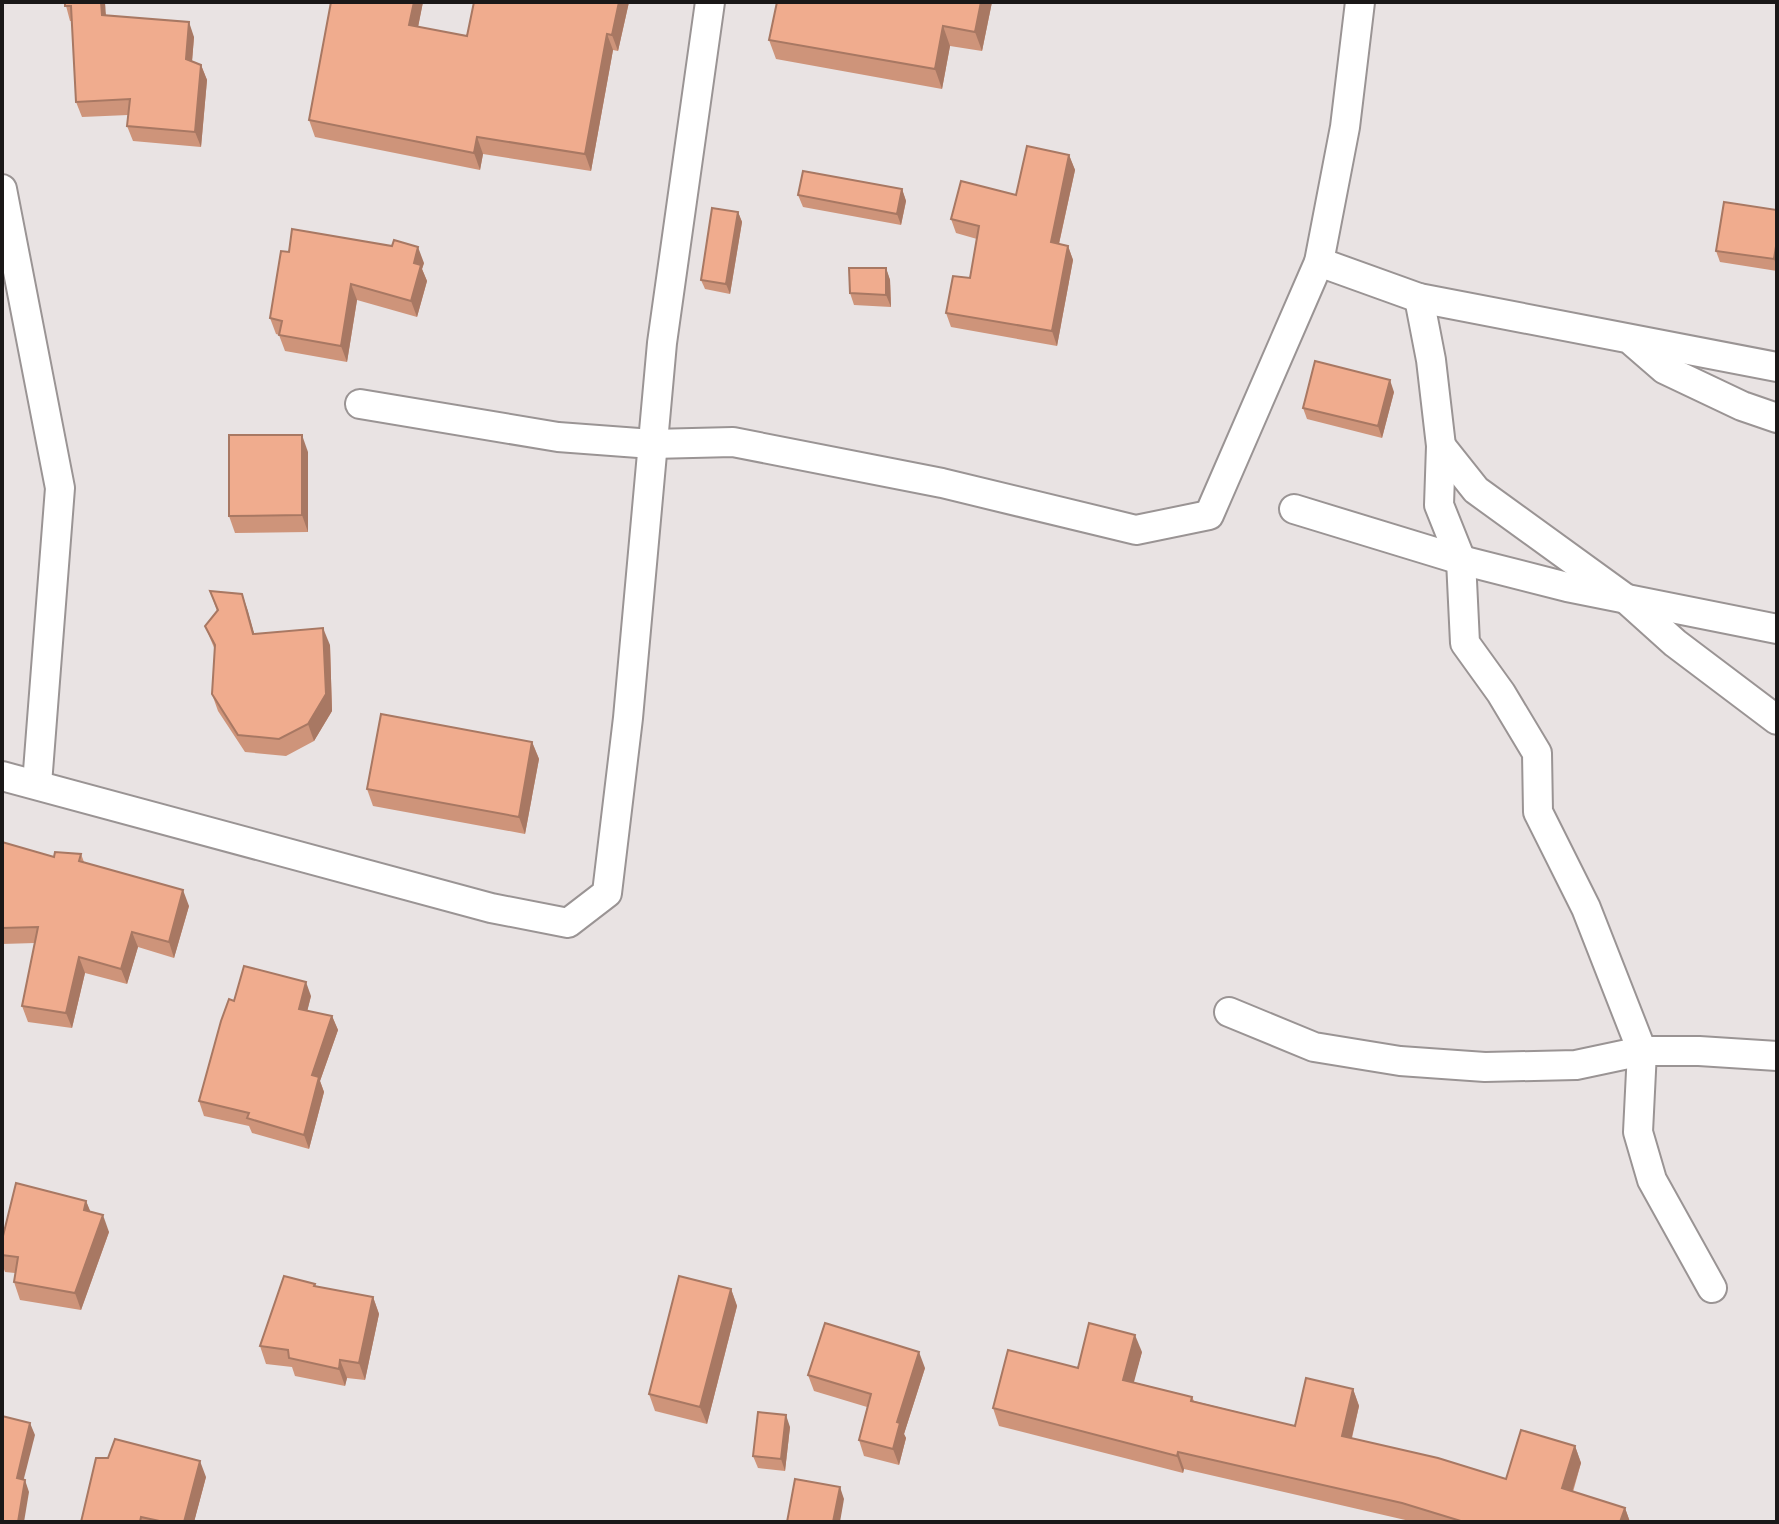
<svg xmlns="http://www.w3.org/2000/svg" width="1779" height="1524" font-family="Jost,sans-serif">
<style>
.lines{fill:none;stroke-linecap:round;stroke-linejoin:round}
.minor-casing{stroke:#9a9494;stroke-width:32}
.minor{stroke:#fff;stroke-width:28}
.wall{fill:#ce947a}
.shaded-wall{fill:#a87863}
.building{fill:#f0ac8e;stroke:#a87863;stroke-width:2}
</style>
<rect width="100%" height="100%" fill="#e9e3e3"/>
<g class="lines">
<g class="minor-casing">
<g id="minor">
<path d="M2 189 60 488 37 784"/>
<path d="M1319 262 1419 298 1777 367"/>
<path d="M1419 298 1431 360 1441 446 1439 505 1461 560 1465 643 1501 693 1537 753 1538 812 1586 908 1642 1051 1638 1132 1652 1180 1712 1288"/>
<path d="M1634 343 1664 369 1742 406 1777 418"/>
<path d="M360 404 558 437 652 444 733 442 942 483 1136 530 1209 515 1319 262 1345 127 1360 2"/>
<path d="M1441 446 1476 490 1625 598 1675 643 1777 720"/>
<path d="M1294 509 1461 560 1567 587 1777 629"/>
<path d="M2 776 491 908 568 923 607 893 628 718 662 343 710 2"/>
<path d="M1229 1012 1314 1047 1400 1061 1485 1067 1576 1065 1642 1051H1699L1777 1056"/>
</g>
</g>
<use href="#minor" class="minor"/>
</g>
<g class="wall">
<path d="M65 2 106 15 194 37 192 61 201 65 207 80 201 147 133 141 127 126 128 115 82 117 76 102 72 21H70Z"/>
<path d="M331 2H423L418 27 467 36 474 2H629L618 51 613 50 591 171 483 154 480 170 315 137 309 120Z"/>
<path d="M777 2H992L982 51 950 46 942 89 776 59 769 40Z"/>
<path d="M1069 155 1075 170 1059 244 1068 246 1073 260 1057 346 951 327 946 313 970 278 977 239 956 233 951 219 1016 195Z"/>
<path d="M902 189 906 201 901 225 803 207 798 195Z"/>
<path d="M1777 210V271L1720 262 1716 251Z"/>
<path d="M738 212 742 222 730 294 705 289 701 280Z"/>
<path d="M289 252 424 263 422 269 427 281 417 317 357 300 347 362 285 351 279 335 276 334 270 318Z"/>
<path d="M886 268 890 280 891 307 854 305 850 293Z"/>
<path d="M1394 392 1382 438 1307 419 1303 408Z"/>
<path d="M308 452V532L235 533 229 516Z"/>
<path d="M210 591 242 594 254 634 330 645 332 711 314 741 286 756 245 752 218 711 212 694 215 650 205 626 217 611Z"/>
<path d="M532 742 539 759 525 834 373 806 367 789Z"/>
<path d="M2 842 54 857 81 854 84 862 189 906 174 958 138 947 127 984 85 973 72 1028 28 1022 22 1006 35 943 2 944Z"/>
<path d="M311 996 307 1011 332 1016 338 1030 320 1081 324 1092 309 1149 252 1133 249 1126 204 1116 199 1101 234 1001Z"/>
<path d="M86 1201 90 1211 109 1232 81 1310 20 1300 14 1282 15 1273 5 1272 2 1264V1240Z"/>
<path d="M315 1284 316 1287 373 1297 379 1314 365 1380 347 1378 345 1386 295 1376 292 1367 266 1364 260 1346Z"/>
<path d="M731 1289 737 1306 707 1424 655 1411 649 1394Z"/>
<path d="M1142 1352 1133 1382 1192 1397 1194 1401 1295 1426 1353 1389 1359 1406 1352 1438 1506 1479 1575 1446 1581 1463 1573 1492 1625 1508 1630 1522H1414L1184 1469 1183 1473 999 1426 993 1408 1078 1368Z"/>
<path d="M925 1368 904 1434 906 1438 899 1465 864 1456 859 1440 867 1407 814 1391 808 1375Z"/>
<path d="M790 1427 785 1471 758 1468 753 1456Z"/>
<path d="M206 1477 194 1522H81Z"/>
</g>
<g class="shaded-wall">
<path d="M101 2H105L107 30 102 15Z"/>
<path d="M414 2H423L415 42 409 25Z"/>
<path d="M619 2H629L618 51 612 35Z"/>
<path d="M981 2H992L982 51 975 32Z"/>
<path d="M189 22 194 37 191 74 186 59Z"/>
<path d="M943 26 950 46 942 89 935 69Z"/>
<path d="M607 34 613 50 591 171 585 154Z"/>
<path d="M201 65 207 80 201 147 195 132Z"/>
<path d="M477 137 483 154 480 170 474 153Z"/>
<path d="M1069 155 1075 170 1056 257 1051 242Z"/>
<path d="M902 189 906 201 901 225 897 214Z"/>
<path d="M738 212 742 222 730 294 726 284Z"/>
<path d="M1777 240V267L1774 259Z"/>
<path d="M1068 246 1073 260 1057 346 1052 331Z"/>
<path d="M418 247 424 263 422 269 427 281 417 317 411 301 414 263Z"/>
<path d="M886 268 890 280 891 307 886 295Z"/>
<path d="M351 284 357 300 347 362 341 346Z"/>
<path d="M1390 380 1394 392 1382 438 1378 426Z"/>
<path d="M302 435 308 452V532L302 515Z"/>
<path d="M242 594 248 611 259 651 253 634Z"/>
<path d="M323 628 330 645 332 711 314 741 308 724Z"/>
<path d="M532 742 539 759 525 834 519 817Z"/>
<path d="M183 890 189 906 174 958 169 942Z"/>
<path d="M132 932 138 947 127 984 121 969Z"/>
<path d="M79 957 85 973 72 1028 66 1013Z"/>
<path d="M306 982 311 996 304 1024 299 1009Z"/>
<path d="M332 1016 338 1030 320 1081 324 1092 309 1149 304 1135 312 1075Z"/>
<path d="M86 1201 93 1218 84 1210Z"/>
<path d="M103 1215 109 1232 81 1310 75 1293Z"/>
<path d="M731 1289 737 1306 707 1424 700 1407Z"/>
<path d="M373 1297 379 1314 365 1380 359 1363Z"/>
<path d="M1135 1335 1142 1352 1130 1397 1123 1380Z"/>
<path d="M919 1352 925 1368 904 1434 906 1438 899 1465 893 1449 897 1422Z"/>
<path d="M340 1360 347 1378 345 1386 339 1369Z"/>
<path d="M1353 1389 1359 1406 1348 1453 1342 1436Z"/>
<path d="M786 1415 790 1427 785 1471 781 1459Z"/>
<path d="M30 1423 35 1435 21 1490 17 1478Z"/>
<path d="M1575 1446 1581 1463 1568 1505 1562 1488Z"/>
<path d="M1178 1452 1184 1469 1183 1473 1177 1456Z"/>
<path d="M200 1461 206 1477 194 1522H184Z"/>
<path d="M25 1480 29 1492 24 1522H18Z"/>
<path d="M840 1487 844 1499 840 1522H833Z"/>
<path d="M1625 1508 1630 1522H1620Z"/>
</g>
<g class="building">
<path d="M65 2H101L102 15 189 22 186 59 201 65 195 132 127 126 130 99 76 102 71 6H65Z"/>
<path d="M331 2H414L409 25 467 36 474 2H619L612 35 607 34 585 154 477 137 474 153 309 120Z"/>
<path d="M777 2H981L975 32 943 26 935 69 769 40Z"/>
<path d="M1027 146 1069 155 1051 242 1068 246 1052 331 946 313 953 276 970 278 979 226 951 219 961 181 1016 195Z"/>
<path d="M803 171 902 189 897 214 798 195Z"/>
<path d="M1724 202 1777 210V240L1774 259 1716 251Z"/>
<path d="M712 208 738 212 726 284 701 280Z"/>
<path d="M292 229 392 246 394 240 418 247 414 263 421 265 411 301 351 284 341 346 279 335 282 321 270 318 281 251 289 252Z"/>
<path d="M849 268H886V295L850 293Z"/>
<path d="M1315 361 1390 380 1378 426 1303 408Z"/>
<path d="M229 435H302V515L229 516Z"/>
<path d="M210 591 242 594 253 634 323 628 326 694 308 724 279 739 238 735 212 694 215 645 205 626 218 610Z"/>
<path d="M381 714 532 742 519 817 367 789Z"/>
<path d="M2 842 54 857 55 852 81 854 79 861 183 890 169 942 132 932 121 969 79 957 66 1013 22 1006 38 927 2 928Z"/>
<path d="M244 966 306 982 299 1009 332 1016 312 1075 319 1077 304 1135 247 1118 249 1113 199 1101 221 1021 229 999 234 1001Z"/>
<path d="M16 1183 86 1201 84 1210 103 1215 75 1293 14 1282 18 1257 2 1255V1240Z"/>
<path d="M284 1276 315 1284 314 1286 373 1297 359 1363 340 1360 339 1369 289 1358 288 1350 260 1346Z"/>
<path d="M679 1276 731 1289 700 1407 649 1394Z"/>
<path d="M825 1323 919 1352 897 1422 900 1423 893 1449 859 1440 871 1394 808 1375Z"/>
<path d="M1089 1323 1135 1335 1123 1380 1192 1397 1191 1401 1295 1426 1306 1378 1353 1389 1342 1436 1438 1458 1506 1479 1521 1430 1575 1446 1562 1488 1625 1508 1620 1522H1464L1402 1503 1178 1452 1177 1456 993 1408 1008 1350 1078 1368Z"/>
<path d="M758 1412 786 1415 781 1459 753 1456Z"/>
<path d="M2 1416 30 1423 17 1478 25 1480 18 1522H2Z"/>
<path d="M115 1439 200 1461 184 1522H164L141 1517 140 1522H81L96 1458H108Z"/>
<path d="M795 1479 840 1487 833 1522H787Z"/>
</g>
<rect width="1779" height="1524" fill="none" stroke="#1a1818" stroke-width="8"/>
</svg>
